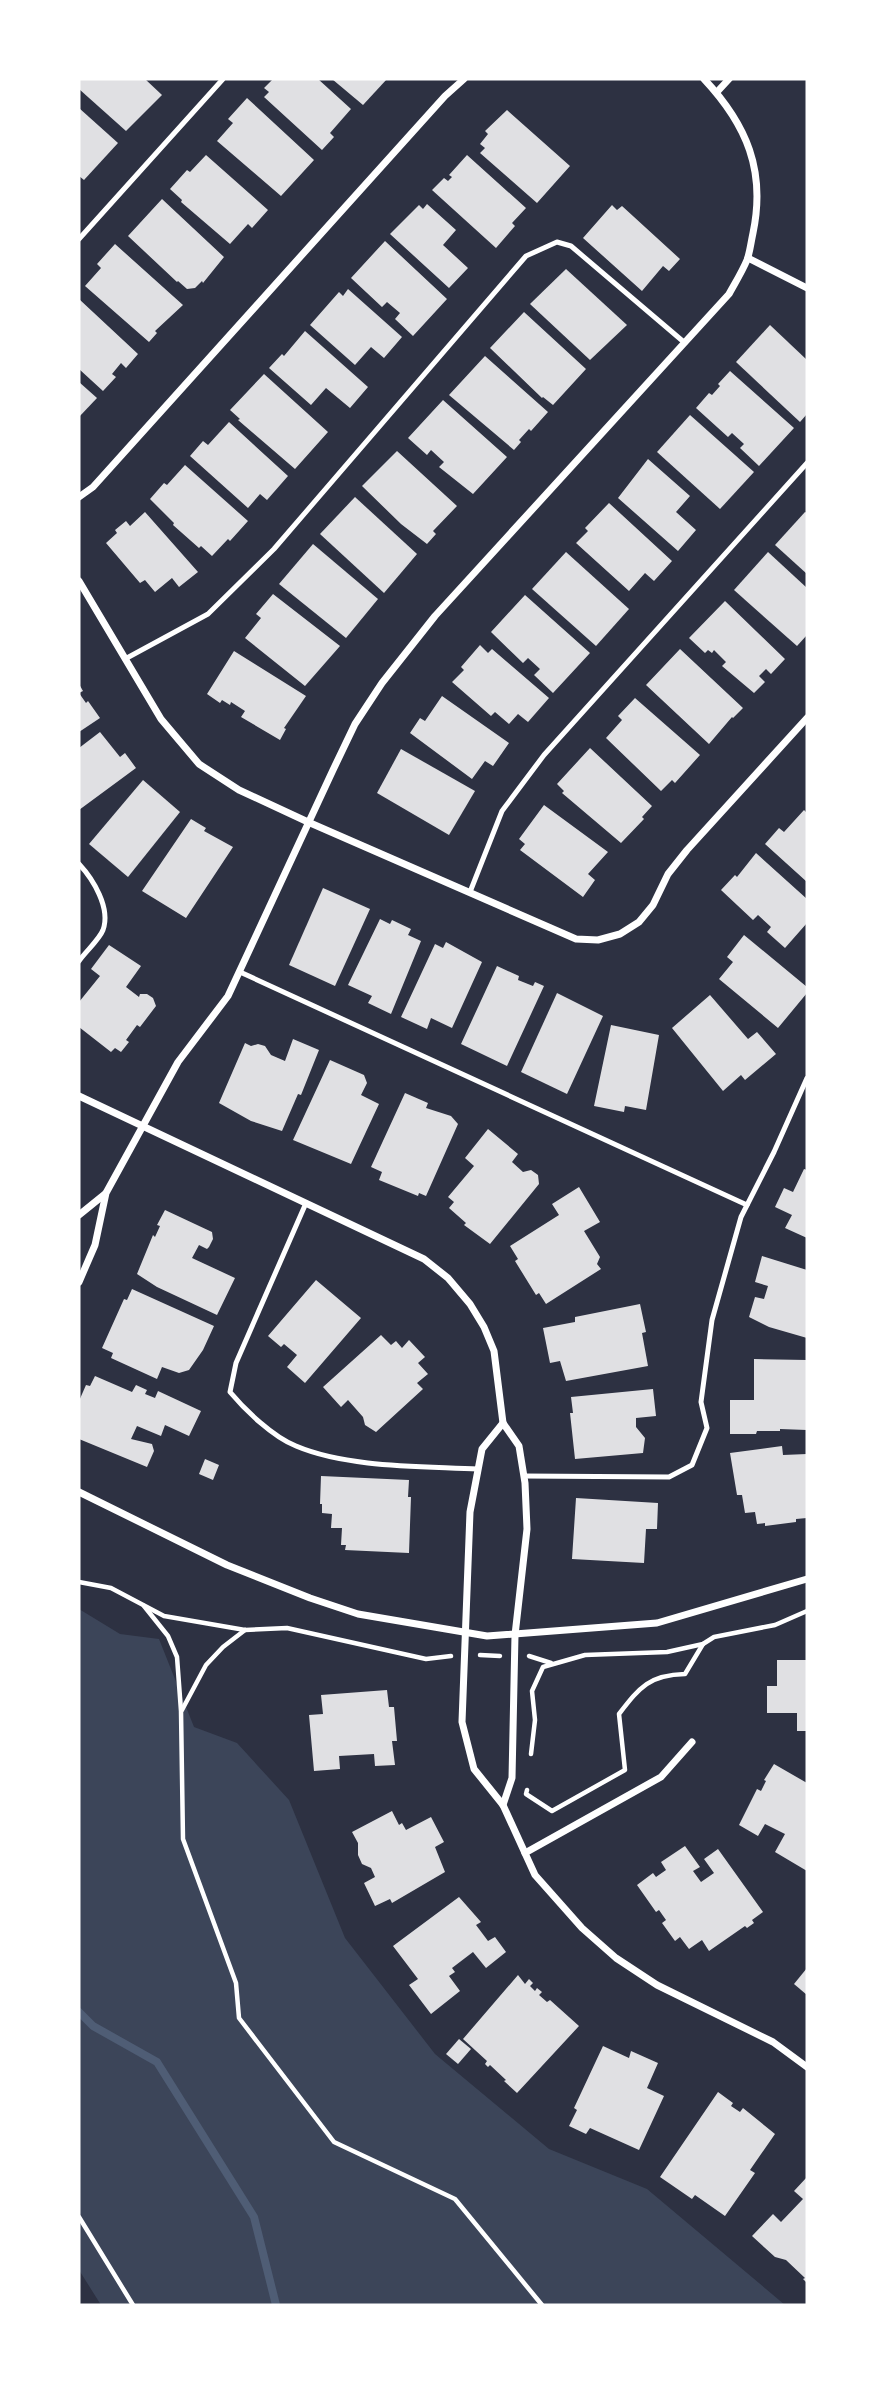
<svg xmlns="http://www.w3.org/2000/svg" width="886" height="2384" font-family="'Varela Round',sans-serif">
<style>
.green{fill:#3c4559}
.lines{fill:none;stroke-linecap:round;stroke-linejoin:round}
.stream{stroke:#4f5d75;stroke-width:8}
.building{fill:#e0e0e3}
.path{stroke:#fff;stroke-width:4.5}
.service{stroke:#fff;stroke-width:5}
.minor{stroke:#fff;stroke-width:7}
</style>
<rect width="100%" height="100%" fill="#2d3142"/>
<path class="green" d="M79 1609 120 1634 159 1639 194 1727 237 1743 289 1800 345 1938 435 2054 549 2149 647 2189 785 2305H101L79 2270Z"/>
<g class="lines">
<path class="stream" d="M79 2012 93 2026 157 2062 254 2217 276 2305"/>
</g>
<g class="building">
<path d="M79 79H145L162 95 126 131 79 89Z"/>
<path d="M273 79H318L351 109 330 133 334 137 322 150 264 97 269 92 264 88Z"/>
<path d="M332 79H387L363 105Z"/>
<path d="M247 98 314 160 281 196 217 141 233 123 228 119Z"/>
<path d="M79 108 118 143 84 180 79 176Z"/>
<path d="M507 110 570 166 537 203 480 153 485 148 480 144 488 134 485 131Z"/>
<path d="M206 155 268 210 252 228 248 224 230 244 181 202 182 200 170 189 187 170 190 172Z"/>
<path d="M467 155 526 208 512 223 515 226 496 248 432 190 444 178 448 181 452 177 449 175Z"/>
<path d="M162 199 224 257 203 283 202 281 195 288 187 289 178 281 177 282 128 236Z"/>
<path d="M427 204 456 230 443 245 468 268 449 288 390 234 419 205 423 209Z"/>
<path d="M612 205 617 210 622 206 680 259 669 271 663 266 642 291 583 238Z"/>
<path d="M385 241 447 299 413 336 395 319 400 313 387 302 382 307 351 278Z"/>
<path d="M115 244 183 305 155 331 157 333 149 342 85 286 101 268 97 264Z"/>
<path d="M566 269 627 325 590 360 530 304Z"/>
<path d="M348 289 402 337 384 358 371 347 355 365 310 325 339 292 343 296Z"/>
<path d="M79 299 138 354 126 368 121 363 112 374 116 377 103 391 79 369Z"/>
<path d="M524 312 586 369 553 405 543 397 542 398 490 348Z"/>
<path d="M770 325 807 360V414L800 422 736 362Z"/>
<path d="M305 331 368 387 350 408 326 388 311 405 269 368 282 354 284 356Z"/>
<path d="M485 356 548 412 531 431 529 429 519 440 521 442 514 450 449 395Z"/>
<path d="M730 371 794 428 759 466 740 448 744 444 732 433 728 437 696 408 709 393 712 395 720 386 718 384Z"/>
<path d="M264 374 328 432 295 469 238 420 240 419 230 410Z"/>
<path d="M79 382 97 398 79 417Z"/>
<path d="M443 400 507 457 473 494 439 467 444 462 431 450 427 455 408 438Z"/>
<path d="M690 415 754 472 720 509 657 452Z"/>
<path d="M229 422 288 476 267 500 260 494 248 508 190 456 203 441 208 445Z"/>
<path d="M397 451 457 506 433 531 436 534 427 544 401 524 362 486Z"/>
<path d="M648 459 690 496 676 512 696 530 678 551 618 498Z"/>
<path d="M185 465 248 521 230 541 228 539 212 556 201 546 199 548 173 525 174 523 150 499 164 483 167 485Z"/>
<path d="M355 497 417 554 384 593 320 534Z"/>
<path d="M609 503 672 561 654 581 645 573 629 591 576 543 588 531 585 528Z"/>
<path d="M145 512 198 572 179 587 172 578 155 592 145 580 140 583 106 543 117 533 115 530 126 521 130 526Z"/>
<path d="M805 512 807 513V574L775 545Z"/>
<path d="M313 544 378 599 346 638 279 584Z"/>
<path d="M566 552 629 609 596 646 532 589Z"/>
<path d="M768 552 807 588V635L797 646 734 590Z"/>
<path d="M273 594 340 646 305 686 245 638 261 618 256 614Z"/>
<path d="M525 595 590 653 553 693 534 675 540 669 528 658 523 663 491 632Z"/>
<path d="M725 601 785 659 771 674 766 669 759 676 765 682 754 693 722 666 726 662 714 650 712 653 708 650 705 653 689 638Z"/>
<path d="M480 645 488 653 492 649 549 698 528 722 518 714 509 724 495 712 491 716 452 682 464 670 461 667Z"/>
<path d="M680 649 743 708 733 718 732 717 709 744 646 685Z"/>
<path d="M234 651 306 696 284 728 286 729 280 740 241 717 245 711 231 702 230 705 222 700 220 703 207 694Z"/>
<path d="M79 684 83 691 79 693 86 703 88 701 100 718 79 732Z"/>
<path d="M442 696 509 743 493 766 485 761 472 779 410 733 420 718 425 721Z"/>
<path d="M635 698 700 755 675 783 672 780 661 791 606 738 622 720 618 716Z"/>
<path d="M100 732 120 757 125 753 136 768 79 810V748Z"/>
<path d="M590 748 652 806 642 817 644 819 621 843 562 793 564 791 557 784Z"/>
<path d="M401 749 475 791 449 835 377 793Z"/>
<path d="M143 780 180 812 128 877 89 844Z"/>
<path d="M544 805 608 852 588 874 595 880 583 897 520 850 525 844 519 839Z"/>
<path d="M804 810 807 813V882L765 844 779 828 784 832Z"/>
<path d="M191 819 206 828 204 831 233 847 186 918 142 891Z"/>
<path d="M756 853 807 899V923L785 948 767 932 771 927 758 915 753 920 721 890 735 875 737 877Z"/>
<path d="M323 888 370 909 335 986 289 965Z"/>
<path d="M380 919 390 924 392 920 411 929 408 935 421 941 391 1014 368 1003 372 996 348 985Z"/>
<path d="M744 935 807 987V993L778 1028 719 979 733 962 727 957Z"/>
<path d="M446 942 482 962 452 1028 431 1018 427 1029 401 1017 435 944 443 948Z"/>
<path d="M109 945 141 966 126 987 139 997 140 994H147L153 998 156 1006 140 1027 137 1025 126 1040 129 1042 121 1052 115 1048 111 1052 79 1027V1002L100 976 91 969Z"/>
<path d="M497 966 519 976 518 980 533 986 535 982 544 986 507 1066 461 1044Z"/>
<path d="M557 993 603 1016 567 1094 521 1072Z"/>
<path d="M710 995 748 1039 757 1032 776 1054 745 1080 741 1075 723 1091 672 1028Z"/>
<path d="M611 1025 659 1035 646 1110 625 1106 624 1112 594 1106Z"/>
<path d="M293 1039 319 1050 301 1095 298 1094 282 1131 251 1121 219 1103 245 1043 251 1046 258 1044 265 1046 271 1055 285 1061Z"/>
<path d="M330 1060 364 1075 367 1083 361 1095 379 1104 351 1164 293 1140Z"/>
<path d="M405 1093 428 1103 426 1108 451 1116 458 1124 426 1196 419 1193 418 1196 379 1180 382 1172 371 1167Z"/>
<path d="M488 1129 518 1154 512 1162 523 1172 531 1170 538 1175 539 1184 490 1244 464 1225 466 1223 449 1208 454 1202 448 1197 474 1166 465 1158Z"/>
<path d="M804 1169 807 1170V1238L785 1228 792 1215 775 1207 784 1188 793 1192Z"/>
<path d="M579 1187 600 1222 584 1231 600 1257 597 1264 601 1269 546 1304 539 1293 536 1295 515 1261 518 1259 510 1246 559 1215 552 1204Z"/>
<path d="M165 1210 212 1232 213 1239 209 1247 207 1249 199 1245 192 1258 235 1278 217 1315 157 1287 137 1274 153 1235 155 1237 160 1226 157 1225Z"/>
<path d="M762 1256 807 1270V1338L769 1327 749 1317 755 1297 764 1299 768 1286 755 1282Z"/>
<path d="M316 1280 361 1318 305 1383 287 1367 297 1355 284 1344 281 1347 268 1336Z"/>
<path d="M132 1289 214 1326 203 1350 189 1370 179 1373 162 1367 157 1379 111 1358 113 1353 102 1348 124 1299 127 1300Z"/>
<path d="M640 1304 646 1332 642 1333 648 1366 566 1381 560 1361 550 1363 543 1328 575 1322V1317Z"/>
<path d="M381 1335 391 1345 396 1341 402 1348 409 1340 425 1357 418 1363 428 1374 417 1383 423 1389 376 1432 365 1425 363 1417 348 1400 341 1407 323 1387Z"/>
<path d="M754 1359 807 1360V1430L780 1429V1431H757L756 1434H730V1400H754Z"/>
<path d="M95 1376 132 1392 136 1385 147 1390 145 1394 155 1398 158 1391 201 1411 189 1436 165 1425 161 1436 137 1426 131 1439 152 1444 154 1451 147 1467 79 1439V1401L86 1385 90 1386Z"/>
<path d="M653 1389 656 1416 636 1418V1427L645 1438 643 1453 575 1459 570 1413H573L571 1397Z"/>
<path d="M782 1446 783 1455 807 1454V1518L796 1519V1522L765 1526V1523L757 1524 755 1512 745 1513 742 1495H737L730 1453Z"/>
<path d="M205 1459 219 1465 213 1480 199 1474Z"/>
<path d="M321 1476 409 1480 408 1497H411L409 1553 345 1550 346 1545H341L342 1528H331L332 1514 322 1513V1504H320Z"/>
<path d="M576 1498 658 1503 657 1529H646L644 1563 572 1559Z"/>
<path d="M777 1660H807V1731H797V1713H767V1686H777Z"/>
<path d="M387 1690 389 1707H394L397 1741H392L395 1765 375 1766 374 1754 339 1756 340 1769 314 1771 309 1715 323 1714 321 1695Z"/>
<path d="M774 1764 807 1783V1871L775 1852 785 1834 765 1824 758 1836 739 1825 757 1789 761 1791 766 1781 764 1780Z"/>
<path d="M392 1811 399 1825 402 1823 406 1830 431 1817 444 1842 435 1847 445 1872 392 1903 390 1899 375 1906 364 1883 375 1877 371 1868 362 1864 358 1855V1843L352 1832Z"/>
<path d="M685 1846 700 1867 693 1871 701 1882 714 1873 704 1859 718 1849 763 1912 752 1920 754 1923 747 1928 745 1926 709 1951 702 1940 689 1949 680 1937 675 1941 662 1923 666 1920 659 1910 656 1912 637 1885 653 1873 656 1877 666 1870 661 1862Z"/>
<path d="M459 1897 481 1922 476 1925 488 1941 495 1937 506 1952 486 1968 473 1952 452 1968 455 1972 449 1976 460 1991 431 2014 409 1985 418 1979 393 1946Z"/>
<path d="M807 1968V1995L794 1984Z"/>
<path d="M518 1975 525 1984 529 1979 533 1983 530 1986 535 1991 537 1988 542 1992 539 1995 547 2002 550 2000 579 2026 517 2093 504 2081 506 2080 490 2065 488 2067 485 2064 487 2061 463 2039Z"/>
<path d="M459 2039 471 2049 458 2064 446 2054Z"/>
<path d="M603 2046 629 2058 631 2051 658 2063 647 2088 664 2096 639 2150 590 2128 586 2134 569 2126 577 2110 574 2108Z"/>
<path d="M718 2092 733 2103 731 2106 740 2112 743 2108 775 2134 750 2170 755 2173 725 2216 695 2195 692 2199 660 2177Z"/>
<path d="M807 2177V2283L803 2279 805 2278 786 2260 775 2257 752 2236 773 2214 781 2222 803 2199 794 2191Z"/>
</g>
<g class="lines">
<g class="path">
<path d="M79 1582 111 1588 164 1616 245 1630 287 1628 426 1659 451 1656"/>
<path d="M144 1606 168 1636 177 1657 181 1711 183 1839 236 1983 239 2018 334 2142 455 2199 542 2305"/>
<path d="M480 1655 500 1656"/>
<path d="M529 1656 551 1663"/>
<path d="M182 1710 206 1665 223 1647 245 1630"/>
<path d="M531 1754 535 1720 532 1691 543 1667 585 1655 667 1652 703 1644 714 1637 775 1625 807 1611"/>
<path d="M527 1790 526 1794 552 1811 625 1770 619 1714C640 1687 649 1675 685 1674L703 1644"/>
<path d="M79 2217 133 2305"/>
</g>
<g class="service">
<path d="M79 239 223 79"/>
<path d="M125 659 208 614 274 549 526 256 557 242 571 246 685 343"/>
<path d="M79 864C93 879 111 908 103 930 99 940 86 951 79 961"/>
<path d="M470 892 502 811 544 755 807 463"/>
<path d="M240 972 747 1205"/>
<path d="M306 1203 236 1363 230 1392C245 1410 273 1437 296 1446 348 1468 422 1466 478 1469"/>
<path d="M524 1476 669 1477 692 1465 707 1428 701 1402 712 1320 741 1217 774 1152 807 1078"/>
</g>
<g class="minor">
<path d="M717 92 729 79"/>
<path d="M748 258 807 288"/>
<path d="M79 497 93 487 445 96 464 79"/>
<path d="M79 581 161 719 199 764 239 790 308 822 576 939 598 940 620 934 639 922 653 905 668 874 687 850 807 718"/>
<path d="M79 1096 424 1259 448 1278 470 1304 484 1327 494 1351 503 1423 519 1446 525 1483 527 1529 515 1635 512 1778 503 1805"/>
<path d="M79 1215 105 1194"/>
<path d="M79 1282 95 1245 106 1193 178 1062 228 996 333 770 355 724 382 683 435 616 729 294C735 283 742 272 747 260 750 252 751 242 753 233 766 171 747 125 704 79"/>
<path d="M503 1423 482 1449 470 1512 462 1722 474 1769 503 1805 535 1875 582 1928 616 1958 657 1985 773 2042 807 2067"/>
<path d="M79 1492 227 1565 310 1598 358 1614 487 1636 657 1623 807 1579"/>
<path d="M525 1853 661 1777 692 1742"/>
</g>
</g>
<rect width="886" height="2384" fill="none" stroke="#ffffff" stroke-width="161"/>
</svg>
